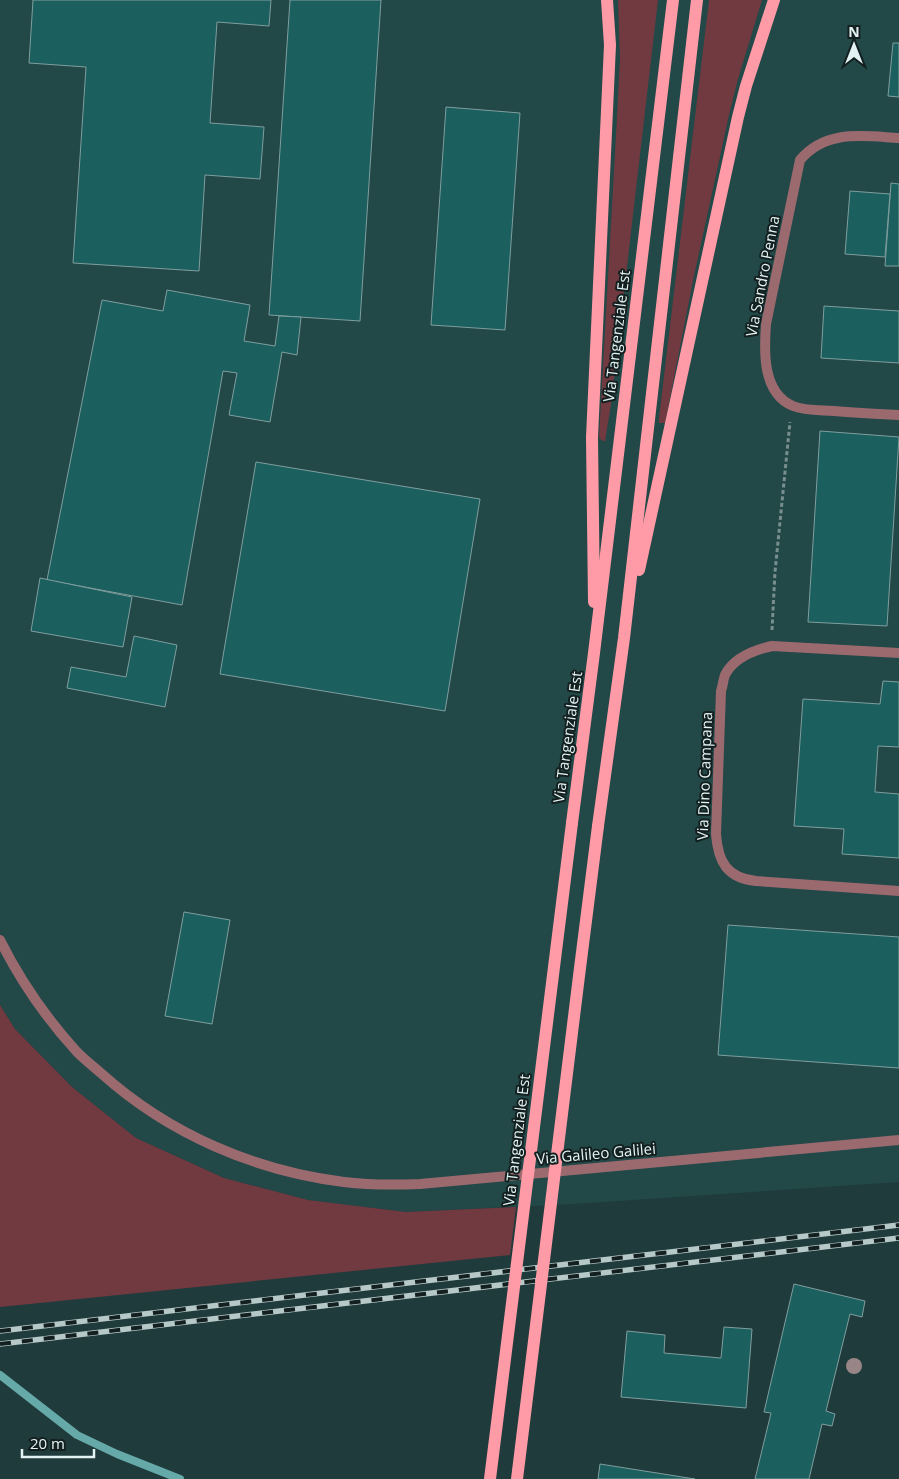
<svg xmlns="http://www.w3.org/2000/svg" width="899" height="1479" font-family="'Open Sans',sans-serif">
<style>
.built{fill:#224848}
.green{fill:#713a41}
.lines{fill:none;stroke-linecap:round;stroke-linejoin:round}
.stream{stroke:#66a9a9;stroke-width:8}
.building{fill:#1b5f5f;stroke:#819e9e}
.path{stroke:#798f8f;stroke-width:3;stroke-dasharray:4 2.5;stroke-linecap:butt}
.street{stroke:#9b6a6f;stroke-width:10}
.primary{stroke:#ff9ba7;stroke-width:12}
.rail-casing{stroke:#b6c8c8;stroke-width:5.5}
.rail{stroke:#142020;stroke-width:4;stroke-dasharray:11;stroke-linecap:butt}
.primary-bridge{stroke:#ff9ba7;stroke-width:12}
.tree{fill:#988587}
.labels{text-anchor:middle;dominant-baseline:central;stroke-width:4;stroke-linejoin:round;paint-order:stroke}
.street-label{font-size:15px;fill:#e3f3f3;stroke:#142020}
</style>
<rect width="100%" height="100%" fill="#203b3b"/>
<path class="built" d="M0 0H899V1182L574 1204 406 1212 308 1200 224 1178 136 1138 72 1087 15 1029 0 1005Z"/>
<g class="green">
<path d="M618 0H658L611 404 605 441H603L599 438 617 117 620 59Z"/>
<path d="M709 0H762L738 79 729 115 694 276 665 423H659V418Z"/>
<path d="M0 1005 15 1029 72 1087 136 1138 224 1178 308 1200 406 1212 516 1207 510 1255 0 1307Z"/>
</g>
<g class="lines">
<path class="stream" d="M0 1375 77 1435 117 1454 180 1479"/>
</g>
<g class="building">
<path d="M33 0H271L269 26 217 22 210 123 264 127 260 179 205 175 199 271 73 263 86 67 29 63Z"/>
<path d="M290 0H381L360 321 269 315Z"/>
<path d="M893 43H899V97L888 96Z"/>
<path d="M446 107 520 113 505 330 431 325Z"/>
<path d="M891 183 899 184V266H885Z"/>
<path d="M850 191 890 194 885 257 845 254Z"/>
<path d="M167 290 250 305 244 341 275 346 279 316 301 317 297 355 282 352 270 422 229 415 237 373 223 371 182 605 47 580 102 300 163 311Z"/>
<path d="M824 306 899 311V363L821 358Z"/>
<path d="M820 431 899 437 887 626 808 622Z"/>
<path d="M256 462 480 499 445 711 220 674Z"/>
<path d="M40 578 132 597 123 647 31 631Z"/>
<path d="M134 636 177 645 165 707 67 688 71 667 126 677Z"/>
<path d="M883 681 899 682V747L878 746 875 792 899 794V858L842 854 844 829 794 826 803 699 880 704Z"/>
<path d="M184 912 230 920 212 1024 165 1016Z"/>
<path d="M728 925 899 937V1068L718 1055Z"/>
<path d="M794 1284 865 1301 862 1317 850 1314 826 1411 835 1414 832 1426 822 1424 809 1479H755L771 1413 764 1412Z"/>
<path d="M724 1327 752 1329 746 1408 621 1397 627 1331 665 1335 664 1353 721 1358Z"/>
<path d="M600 1464 695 1479H598Z"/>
</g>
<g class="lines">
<path class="path" d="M772 630 775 572 790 422"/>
<g class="street">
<path d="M899 138C863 136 826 129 800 160L766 324C764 351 762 393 793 406 805 411 820 410 834 411 856 413 877 414 899 415"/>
<path d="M899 653 772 646C754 650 734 657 725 675 723 680 723 686 721 691L716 834C718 862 727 878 756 881L899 891"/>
<path d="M0 940C20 980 46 1018 77 1052 85 1060 94 1067 102 1074 169 1134 255 1171 344 1182 369 1185 395 1185 420 1184L899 1140"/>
</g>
<g class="primary">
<path d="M639 570 738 117 746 86 774 0"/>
<path d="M594 602 592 437 610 45 607 0"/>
<path d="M572 823 594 653 673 0"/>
<path d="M598 826 624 638 697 0"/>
</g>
<g class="rail-casing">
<g id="rail">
<path d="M0 1331 899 1225"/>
<path d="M0 1344 899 1238"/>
</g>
</g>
<use href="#rail" class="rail"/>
<g class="primary-bridge">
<path d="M490 1479 572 823"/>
<path d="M517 1479 579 976 598 826"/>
</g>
</g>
<circle class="tree" cx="854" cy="1366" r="8"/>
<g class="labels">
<g class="street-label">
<text transform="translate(762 276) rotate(-79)">Via Sandro Penna</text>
<text transform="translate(616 336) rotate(-83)">Via Tangenziale Est</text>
<text transform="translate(567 737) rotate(-82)">Via Tangenziale Est</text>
<text transform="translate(704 776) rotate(-88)">Via Dino Campana</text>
<text transform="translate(516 1140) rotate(-83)">Via Tangenziale Est</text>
<text transform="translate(596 1153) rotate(-5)">Via Galileo Galilei</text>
</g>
</g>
<g transform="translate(854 45)" stroke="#142020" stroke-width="4" paint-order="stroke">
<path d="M0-4L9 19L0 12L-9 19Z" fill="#e3f3f3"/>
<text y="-8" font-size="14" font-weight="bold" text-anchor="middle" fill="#e3f3f3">N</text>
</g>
<path d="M22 1449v8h72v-8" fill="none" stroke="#e3f3f3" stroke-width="2.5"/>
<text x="30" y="1449" font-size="15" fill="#e3f3f3" stroke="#142020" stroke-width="4" paint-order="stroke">20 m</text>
</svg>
